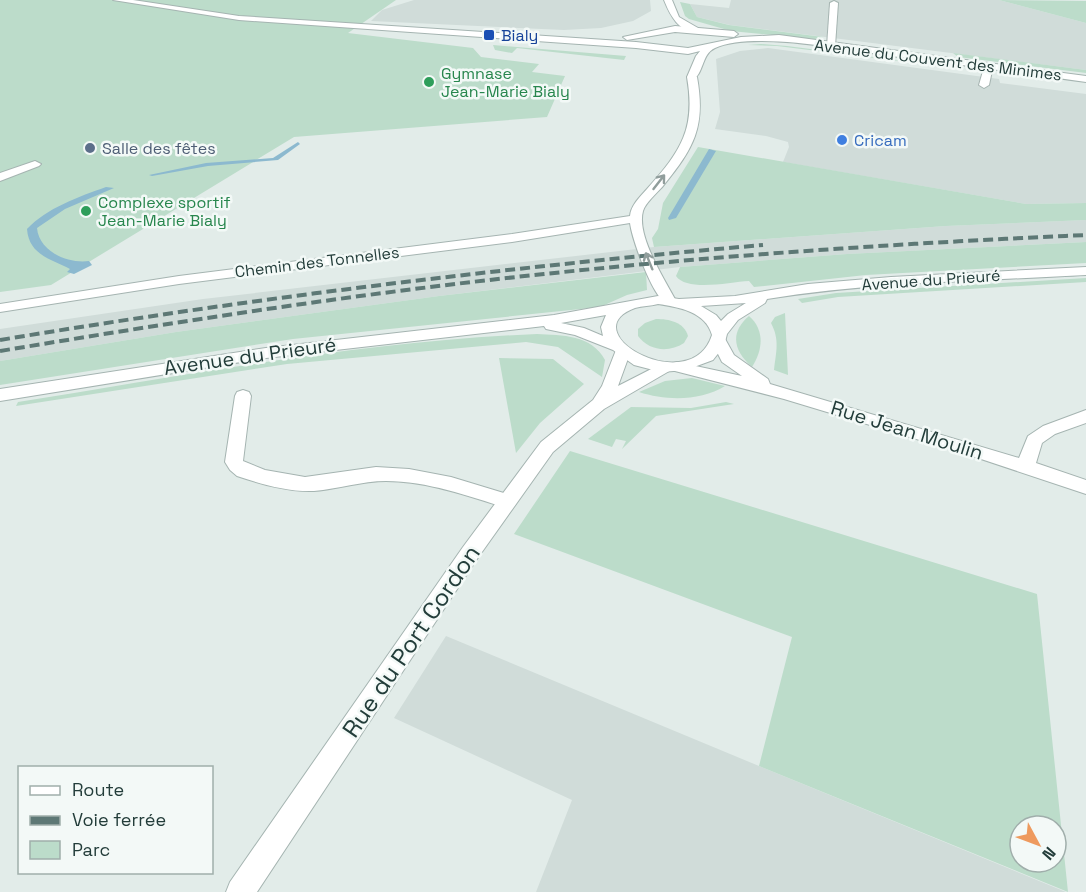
<svg xmlns="http://www.w3.org/2000/svg" width="1086" height="892" font-family="'Space Grotesk',sans-serif">
<style>
.built{fill:#d0dcd9}
.green{fill:#bcdcca;fill-rule:evenodd}
.water{fill:#8cb9cf}
.lines{fill:none;stroke-linecap:round;stroke-linejoin:round}
.stream{fill:#8cb9cf;fill-rule:evenodd}
.service-casing{stroke:#a5b4b1;stroke-width:2}
.minor-casing{stroke:#a5b4b1;stroke-width:2}
.tertiary-casing{stroke:#a5b4b1;stroke-width:2}
.service{fill:#fff;fill-rule:evenodd}
.minor{fill:#fff;fill-rule:evenodd}
.tertiary{fill:#fff;fill-rule:evenodd}
.rail{stroke:#5d7875;stroke-width:4;stroke-dasharray:10 5;stroke-linecap:butt}
.oneway{stroke:#919e9c}
.transit-dot{fill:#1a4fb4;stroke:#f3f9f7;stroke-width:2}
.leisure-dot{fill:#2e9e5b;stroke:#f3f9f7;stroke-width:2}
.shop-dot{fill:#3f7fe0;stroke:#f3f9f7;stroke-width:2}
.service-dot{fill:#5c6f8a;stroke:#f3f9f7;stroke-width:2}
.labels{text-anchor:middle;dominant-baseline:central;stroke-width:5;stroke-linejoin:round;paint-order:stroke}
.far-transit-label{font-size:16px;fill:#164399;stroke:#f3f9f7;text-anchor:start}
.far-street-label{font-size:16px;fill:#233d3a;stroke:#f3f9f7}
.far-leisure-label{font-size:16px;fill:#27864d;stroke:#f3f9f7;text-anchor:start}
.far-shop-label{font-size:16px;fill:#366cbe;stroke:#f3f9f7;text-anchor:start}
.far-service-label{font-size:16px;fill:#4e5e75;stroke:#f3f9f7;text-anchor:start}
.street-label{font-size:20px;fill:#233d3a;stroke:#f3f9f7}
.near-street-label{font-size:24px;fill:#233d3a;stroke:#f3f9f7}
</style>
<rect width="100%" height="100%" fill="#e2ece9"/>
<g class="built">
<path d="M414 0H650L651 11 633 21 601 28 564 30 371 21 382 10Z"/>
<path d="M731 0H999L1086 23V70L730 25 697 17 690 4 729 8Z"/>
<path d="M768 48 999 79 1000 83 1086 94V203L1026 204 783 162 789 147 788 142 766 136 715 129 720 112 716 59 740 51Z"/>
<path d="M1086 220V242L847 254 680 267 439 296 176 332 0 361V329L203 299 654 247 946 226Z"/>
<path d="M446 636 759 766 1066 892H536L572 800 394 718Z"/>
</g>
<g class="green">
<path d="M0 0H396L348 33 473 48 481 57 539 64 532 72 565 76 547 117 294 137 51 285 0 292Z"/>
<path d="M999 0 1086 1V23Z"/>
<path d="M680 2 690 4 697 17 729 25 823 37 815 39 731 31 689 19 685 16Z"/>
<path d="M761 44 787 46 973 70 777 46 748 45Z"/>
<path d="M493 45 626 56 624 60 517 48 512 53 495 50Z"/>
<path d="M953 53 1086 70V73L958 57Z"/>
<path d="M698 147 1026 204 1086 203V220L946 226 654 247 652 238 658 229 663 203Z"/>
<path d="M1086 242V263L866 275 754 287 749 281C730 282 687 292 676 276L680 267 847 254Z"/>
<path d="M646 272 647 290 627 295 600 307 293 339 0 385V361L176 332 439 296Z"/>
<path d="M1086 278V282L838 297 802 303 798 299 836 293Z"/>
<path d="M785 313 788 375 774 370C776 352 780 340 771 323L775 317Z"/>
<path d="M749 316C765 330 763 350 752 367 734 351 729 333 749 316Z"/>
<path d="M656 319C669 319 684 322 688 336L684 343C669 353 649 351 638 336V329L645 323Z"/>
<path d="M537 334C562 335 592 335 605 360L602 377 558 347 526 342 287 364 16 406 18 402C189 375 363 341 537 334Z"/>
<path d="M499 358 553 359 584 384 540 423 516 453Z"/>
<path d="M692 378 725 386C701 401 666 401 639 392L665 381Z"/>
<path d="M726 402 734 404 656 416 622 449 626 441 616 439 612 447 588 439 631 407 691 408Z"/>
<path d="M570 451 1037 594 1068 892 759 766 792 637 514 534ZM1020 826H1056V862H1020Z"/>
</g>
<g class="water">
<path d="M298 142 300 144 278 160 208 166 152 176 149 175 206 163 273 158Z"/>
<path d="M106 187 114 188 65 209 37 228C39 251 67 264 89 261L92 265 74 274 67 272 70 269C51 259 29 255 27 229 47 208 78 197 106 187Z"/>
</g>
<g class="lines">
<path class="stream" d="M709 149 716 151 676 218 669 220 668 218Z"/>
<g class="service-casing">
<g id="service">
<path d="M834 1 838 3 835 46 831 49 827 46 830 3Z"/>
<path d="M985 64 993 66 989 85 984 88 979 85Z"/>
<path d="M35 161 41 164 39 166 0 181V173Z"/>
<path d="M243 390 249 392 251 396 243 461 265 470 305 477 376 467 409 469 451 477 507 494 514 496 517 501 514 506 507 508C468 496 427 481 386 481 362 481 338 489 314 491 288 492 261 484 237 476L230 470 225 462 235 396 237 392Z"/>
</g>
</g>
<g class="minor-casing">
<g id="minor">
<path d="M664 0H672L679 17 698 28V32C679 33 670 15 664 0Z"/>
<path d="M692 74 697 77C706 127 694 148 663 186 657 193 645 203 643 211 636 236 665 280 676 301L674 304 669 305C654 302 632 239 630 223L512 242 179 284 0 312V304L179 276 512 234 630 216C631 205 640 197 647 189 681 151 696 129 687 77Z"/>
<path d="M719 335 724 337 734 355 768 379 770 384 1019 458 1028 436 1043 426 1086 410V423L1055 434 1042 443 1036 463 1086 480V494L966 454 784 399 671 370 604 409 553 452 477 559 257 892H226L230 882 463 547 541 442 593 400 602 386 616 350H628L630 353 618 386 665 362 671 364 677 362 742 376 722 362 711 340Z"/>
</g>
</g>
<g class="tertiary-casing">
<g id="tertiary">
<path d="M113 0H133L239 16 636 42 688 48 741 37 779 35 1086 76V82C1021 73 956 64 891 56 848 50 753 31 715 48 701 54 704 75 692 80L687 77 696 56 700 51 688 54 636 48 239 20Z"/>
<path d="M675 26 734 31 738 34 734 37 675 32 627 40 623 37Z"/>
<path d="M1086 267V275C980 281 872 282 767 299L765 303 738 320 727 334 724 346 713 360 686 370 661 372 634 365 613 350 575 335 546 329 544 326 266 358 0 401V389L266 348 554 315 658 296 679 299 735 296 808 284 891 277ZM746 303 728 314 721 321 716 315 701 306ZM658 304C679 307 706 312 712 335 691 400 570 332 635 308 642 306 651 306 658 304ZM606 315 601 327 603 336 584 328 561 323Z"/>
</g>
</g>
<use href="#service" class="service"/>
<use href="#minor" class="minor"/>
<use href="#tertiary" class="tertiary"/>
<g class="rail">
<path d="M0 340C253 298 507 267 763 245"/>
<path d="M0 351C181 321 362 293 544 274 724 255 905 243 1086 235"/>
</g>
</g>
<defs><path id="oneway-shaft" d="M-6 0H5M1.5-3L5.5 0L1.5 3" fill="none" stroke-width="1.6" stroke-linecap="round" stroke-linejoin="round" transform="scale(1.5)"/></defs>
<g class="oneway">
<use href="#oneway-shaft" transform="translate(659 182) rotate(-52)"/>
<use href="#oneway-shaft" transform="translate(649 261) rotate(-112)"/>
</g>
<rect class="transit-dot" x="483" y="29" width="12" height="12" rx="3"/>
<g class="leisure-dot">
<circle cx="429" cy="82" r="6"/>
<circle cx="86" cy="211" r="6"/>
</g>
<circle class="shop-dot" cx="842" cy="140" r="6"/>
<circle class="service-dot" cx="90" cy="148" r="6"/>
<g class="labels">
<g class="far-transit-label">
<text x="501" y="35">Bialy</text>
</g>
<g class="far-street-label">
<text transform="translate(938 60) rotate(7)">Avenue du Couvent des Minimes</text>
<text transform="translate(317 262) rotate(-7)">Chemin des Tonnelles</text>
<text transform="translate(931 280) rotate(-4)">Avenue du Prieuré</text>
</g>
<g class="far-leisure-label">
<text x="441" y="73">Gymnase<tspan x="441" dy="18">Jean-Marie Bialy</tspan></text>
<text x="98" y="202">Complexe sportif<tspan x="98" dy="18">Jean-Marie Bialy</tspan></text>
</g>
<g class="far-shop-label">
<text x="854" y="140">Cricam</text>
</g>
<g class="far-service-label">
<text x="102" y="148">Salle des fêtes</text>
</g>
<g class="street-label">
<text transform="translate(250 356) rotate(-8)">Avenue du Prieuré</text>
<text transform="translate(907 430) rotate(17)">Rue Jean Moulin</text>
</g>
<g class="near-street-label">
<text transform="translate(411 641) rotate(-56)">Rue du Port Cordon</text>
</g>
</g>
<rect x="18" y="766" width="195" height="108" fill="#f3f9f7" stroke="#a0aeab" stroke-width="1.5"/>
<rect x="30" y="786" width="30" height="9" fill="#ffffff" stroke="#a0aeab" stroke-width="1.5"/>
<text x="72" y="796" font-size="18" fill="#233d3a">Route</text>
<rect x="30" y="816" width="30" height="9" fill="#5d7875" stroke="#a0aeab" stroke-width="1.5"/>
<text x="72" y="826" font-size="18" fill="#233d3a">Voie ferrée</text>
<rect x="30" y="841" width="30" height="18" fill="#bcdcca" stroke="#a0aeab" stroke-width="1.5"/>
<text x="72" y="856" font-size="18" fill="#233d3a">Parc</text>
<g transform="translate(1038 844) rotate(131)"><circle r="28" fill="#f3f9f7" stroke="#a0aeab" stroke-width="1.5"/>
<path d="M0-4.5L10 22L0 15L-10 22Z" fill="#ee9a5e"/>
<text y="-9" font-size="16" font-weight="bold" text-anchor="middle" fill="#233d3a">N</text>
</g>
</svg>
